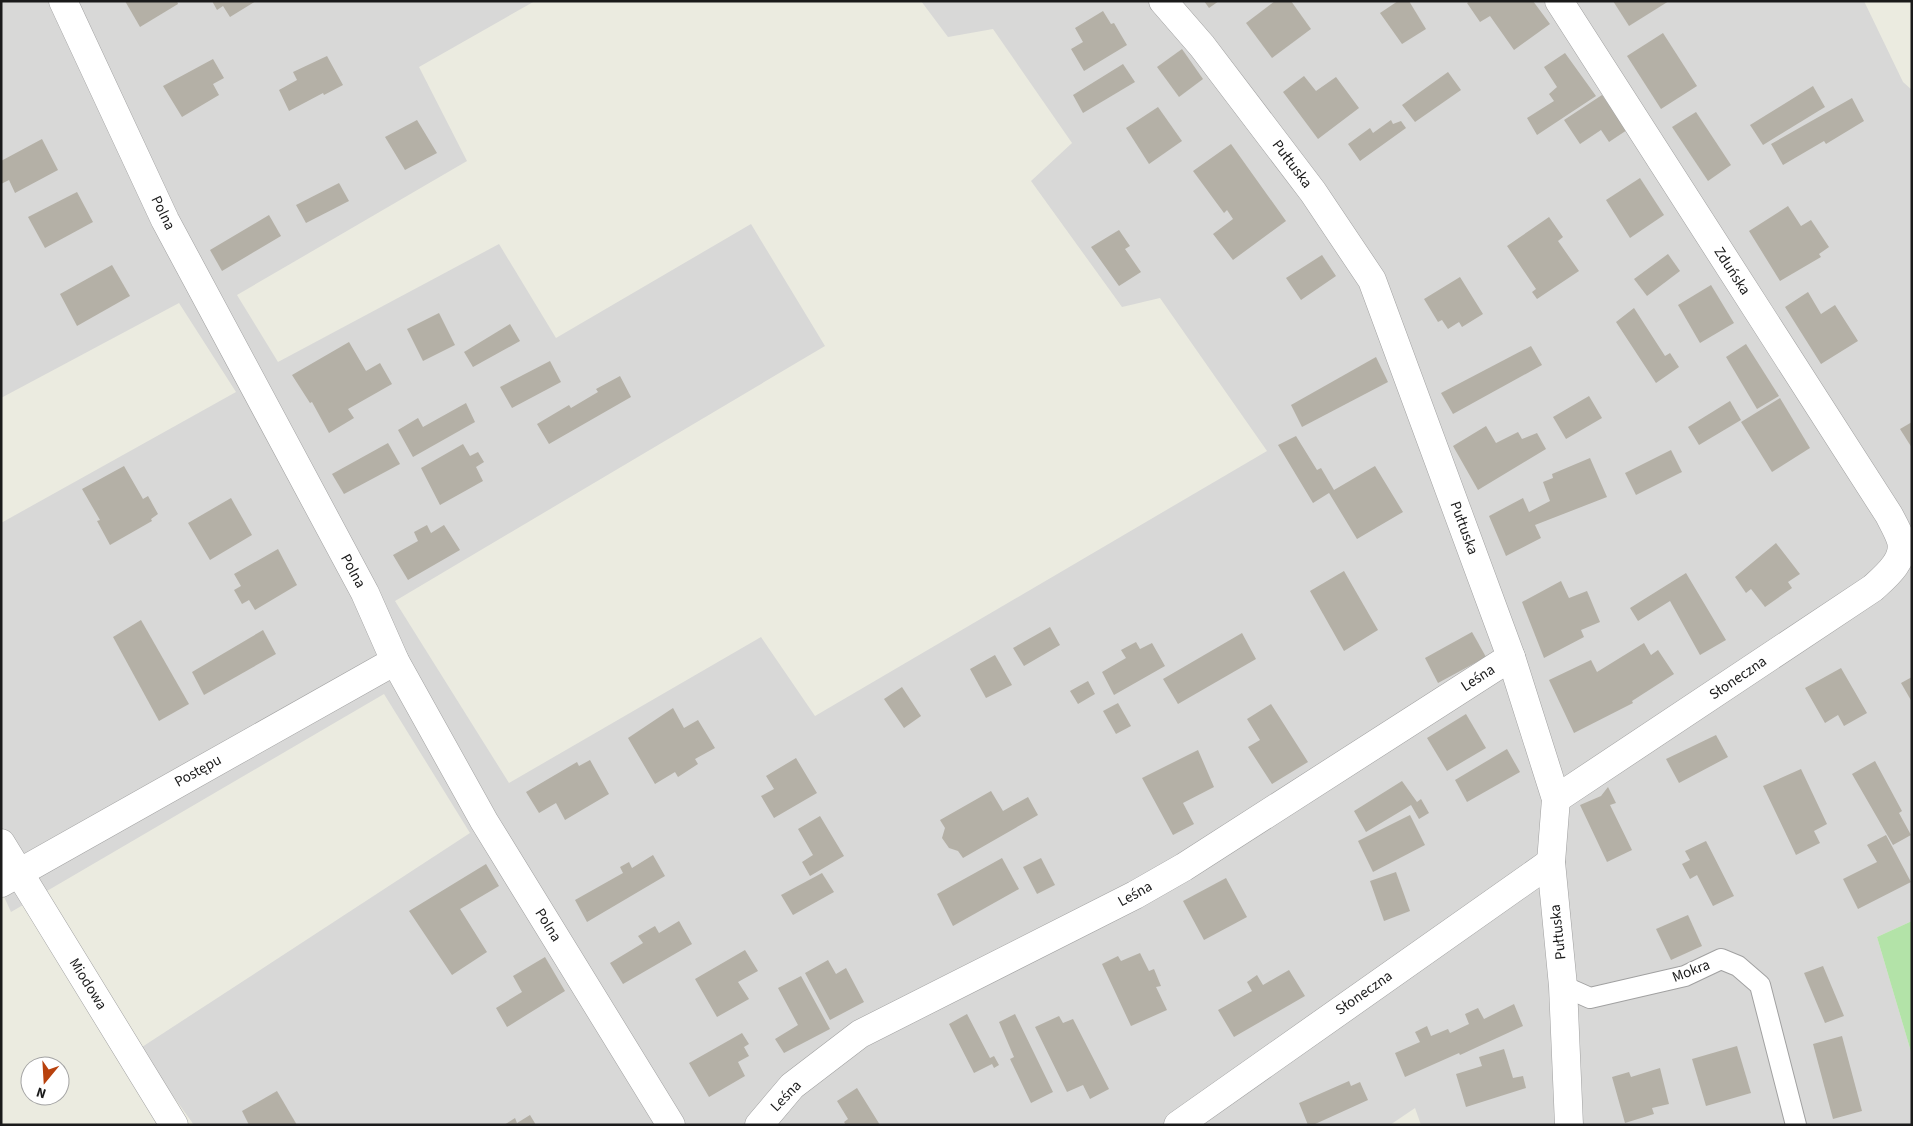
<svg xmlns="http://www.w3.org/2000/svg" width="1913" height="1126" font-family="'Source Sans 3',sans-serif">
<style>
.residential{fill:#d8d8d7}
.grass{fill:#b3e3a8}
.building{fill:#b4b0a6}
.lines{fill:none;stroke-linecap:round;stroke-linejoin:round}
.lane-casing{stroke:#a1a1a1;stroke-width:22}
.street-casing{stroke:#a1a1a1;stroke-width:29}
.lane{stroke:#fff;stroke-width:20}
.street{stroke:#fff;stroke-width:28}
.labels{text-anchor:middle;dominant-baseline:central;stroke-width:4.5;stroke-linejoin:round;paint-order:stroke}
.street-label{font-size:15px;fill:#1a1a1a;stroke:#fff}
</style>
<rect width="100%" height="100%" fill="#ebebe0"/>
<path class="residential" d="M1 1H535L419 67 467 161 237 295 278 362 499 244 556 338 751 224 825 346 395 601 509 783 761 637 815 716 1267 451 1160 298 1122 307 1031 181 1072 143 993 29 948 37 921 1H1864L1903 82 1912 90V921L1877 937 1912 1055V1125H1421L1415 1108 1390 1125H194L139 1049 470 833 384 694 11 912 1 890V523L236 392 179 303 1 398Z"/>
<path class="grass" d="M1912 921V1055L1877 937Z"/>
<g class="building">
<path d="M125 1H177L178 4 140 27Z"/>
<path d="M212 1H256L230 17 223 6 217 10Z"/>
<path d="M1204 1H1219L1209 8Z"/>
<path d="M1275 1H1291L1311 29 1272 58 1246 23Z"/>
<path d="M1398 1H1409L1426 29 1402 44 1380 13Z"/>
<path d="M1470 1H1533L1550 24 1514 50 1490 16 1480 22 1467 3Z"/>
<path d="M1613 1H1669L1629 26Z"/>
<path d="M1103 11 1111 24 1114 23 1127 45 1084 71 1071 49 1083 42 1075 28Z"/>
<path d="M1663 33 1697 86 1661 109 1627 56Z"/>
<path d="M1182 49 1203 79 1179 97 1157 67Z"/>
<path d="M1565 53 1596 96 1537 135 1527 118 1554 101 1549 94 1557 87 1544 67Z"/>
<path d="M327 56 343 85 324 95 323 93 289 111 279 90 297 80 293 72Z"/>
<path d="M213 59 224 78 213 84 219 95 182 117 163 86Z"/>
<path d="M1123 64 1135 82 1083 113 1073 95Z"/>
<path d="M1448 72 1461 90 1415 122 1402 105Z"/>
<path d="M1304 76 1316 91 1336 77 1359 108 1318 139 1283 92Z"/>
<path d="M1813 86 1825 107 1763 145 1750 125Z"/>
<path d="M1602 95 1627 130 1609 142 1601 130 1580 144 1564 120Z"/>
<path d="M1852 98 1864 121 1826 144 1824 141 1783 165 1771 144Z"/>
<path d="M1158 107 1182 141 1149 164 1126 128Z"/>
<path d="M1696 112 1731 165 1708 181 1672 127Z"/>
<path d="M417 120 437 153 405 170 385 137Z"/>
<path d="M1391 120 1393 124 1401 121 1406 128 1360 161 1348 144 1370 128 1373 133Z"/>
<path d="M42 139 58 170 15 193 9 180 1 184V161Z"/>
<path d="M1231 144 1286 221 1233 260 1213 234 1233 219 1227 210 1224 213 1193 171Z"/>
<path d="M1640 178 1664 215 1630 238 1606 200Z"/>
<path d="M339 183 349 201 306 223 296 205Z"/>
<path d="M77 192 93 222 45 248 28 217Z"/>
<path d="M1788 206 1801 226 1811 220 1829 247 1819 254 1821 257 1780 281 1749 231Z"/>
<path d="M269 215 281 236 222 271 210 250Z"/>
<path d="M1549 217 1563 237 1558 241 1579 271 1537 299 1532 292 1536 289 1507 246Z"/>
<path d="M1119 230 1130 246 1125 249 1141 272 1119 286 1091 247Z"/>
<path d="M1668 254 1680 271 1647 296 1634 279Z"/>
<path d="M1322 255 1336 276 1301 300 1286 278Z"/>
<path d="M112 265 130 296 77 326 60 294Z"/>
<path d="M1460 277 1483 314 1462 327 1459 322 1448 329 1442 320 1438 322 1424 299Z"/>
<path d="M1711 285 1734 323 1700 343 1678 305Z"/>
<path d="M1808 292 1821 314 1835 305 1858 341 1821 364 1785 307Z"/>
<path d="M1634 308 1665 356 1670 353 1679 367 1656 383 1616 322Z"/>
<path d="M439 313 455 345 423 361 407 329Z"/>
<path d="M510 324 520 341 473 367 464 352Z"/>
<path d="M349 342 366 371 380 363 392 384 348 409 354 418 329 433 312 402 310 403 292 375Z"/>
<path d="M1746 344 1779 396 1757 409 1726 357Z"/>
<path d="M1531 346 1542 365 1453 414 1441 393Z"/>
<path d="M1376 357 1388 382 1302 427 1291 405Z"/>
<path d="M550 361 561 382 512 408 500 387Z"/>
<path d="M620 376 631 397 549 444 537 424 569 405 571 408 598 392 596 389Z"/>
<path d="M1589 396 1602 418 1566 439 1553 417Z"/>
<path d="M1780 398 1810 448 1772 472 1741 422Z"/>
<path d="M1730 401 1741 420 1699 445 1688 427Z"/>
<path d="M466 403 475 422 413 457 398 430 418 418 423 427Z"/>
<path d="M1912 422V448L1900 429Z"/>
<path d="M1486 426 1496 443 1518 432 1522 439 1537 433 1546 449 1478 490 1453 446Z"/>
<path d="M1296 436 1317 470 1321 468 1334 490 1375 466 1403 512 1357 539 1329 493 1313 503 1278 445Z"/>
<path d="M388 443 400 464 344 494 332 474Z"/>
<path d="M463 444 470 456 478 452 484 462 476 467 483 481 440 505 421 468Z"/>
<path d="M1671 450 1682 472 1636 495 1625 473Z"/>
<path d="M1590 458 1607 497 1535 525 1541 538 1506 556 1489 516 1523 498 1529 512 1550 501 1543 482 1553 478 1552 474Z"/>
<path d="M124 466 143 499 148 496 158 514 151 519 152 521 110 545 97 521 100 520 82 489Z"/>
<path d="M231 498 252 535 210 560 188 523Z"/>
<path d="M427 525 431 533 444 525 460 550 408 580 393 555 418 541 414 532Z"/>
<path d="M1776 543 1800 574 1788 582 1792 588 1765 607 1751 589 1746 593 1735 577Z"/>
<path d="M278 549 297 585 255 610 249 600 242 604 234 590 241 586 234 574Z"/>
<path d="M1344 571 1378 630 1344 651 1310 591Z"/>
<path d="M1686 573 1726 640 1700 655 1670 601 1638 621 1630 608Z"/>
<path d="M1561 581 1569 598 1587 591 1600 622 1581 630 1584 637 1544 658 1522 602Z"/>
<path d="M141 620 189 704 159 721 113 637Z"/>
<path d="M1050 627 1060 645 1024 666 1013 648Z"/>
<path d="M263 630 276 654 204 695 192 672Z"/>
<path d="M1472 632 1486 657 1438 683 1425 658Z"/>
<path d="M1242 633 1256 659 1178 704 1163 679Z"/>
<path d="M1136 642 1140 649 1152 643 1165 666 1114 695 1102 672 1126 658 1121 650Z"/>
<path d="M1644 643 1651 655 1658 650 1674 674 1632 701 1633 703 1574 733 1549 680 1591 660 1597 672Z"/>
<path d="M995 655 1012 685 986 698 970 669Z"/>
<path d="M1841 668 1867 713 1844 726 1838 715 1825 723 1805 688Z"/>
<path d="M1912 677V702L1901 683Z"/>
<path d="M1088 681 1095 694 1078 704 1070 691Z"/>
<path d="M902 687 921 716 904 728 884 699Z"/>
<path d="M1118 703 1131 726 1116 734 1103 711Z"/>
<path d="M1271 704 1308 762 1272 784 1248 747 1260 740 1247 719Z"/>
<path d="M673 708 684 728 698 720 715 748 695 759 698 764 678 777 675 772 655 784 628 738Z"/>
<path d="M1466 714 1486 748 1447 771 1427 738Z"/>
<path d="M1716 735 1728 757 1679 783 1666 759Z"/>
<path d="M1507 749 1520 772 1467 802 1455 780Z"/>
<path d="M1198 750 1214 787 1183 803 1194 824 1173 835 1142 778Z"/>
<path d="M796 758 817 793 774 818 761 796 774 789 766 776Z"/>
<path d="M590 760 609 794 565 820 556 803 539 813 526 792 577 762 579 766Z"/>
<path d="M1875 761 1902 811 1899 813 1911 835 1893 845 1852 774Z"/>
<path d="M1801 769 1827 824 1814 831 1820 843 1796 855 1763 786Z"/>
<path d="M1402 781 1417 802 1421 799 1429 813 1419 819 1411 805 1366 832 1354 811Z"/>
<path d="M1608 787 1616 803 1610 805 1632 850 1607 862 1580 805 1601 796Z"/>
<path d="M991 791 1003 811 1028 797 1038 815 963 858 958 851 949 848 942 838 945 828 940 820Z"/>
<path d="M1410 815 1425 845 1373 872 1358 841Z"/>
<path d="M820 816 844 856 810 876 802 862 813 855 798 829Z"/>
<path d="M1886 835 1911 882 1858 909 1843 879 1877 862 1867 845Z"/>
<path d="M1706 841 1734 896 1713 906 1697 875 1690 879 1682 864 1690 860 1685 851Z"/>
<path d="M653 855 665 876 587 922 575 900 623 873 620 867 629 862 632 868Z"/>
<path d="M1002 858 1019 889 953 926 937 894Z"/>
<path d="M1041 858 1055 885 1037 894 1023 867Z"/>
<path d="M486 864 499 886 460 909 487 952 452 975 409 911Z"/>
<path d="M1396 872 1410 911 1384 921 1370 881Z"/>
<path d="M822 873 834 892 793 915 781 895Z"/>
<path d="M1226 878 1247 917 1204 940 1183 901Z"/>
<path d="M1688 915 1702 946 1671 960 1656 929Z"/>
<path d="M679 921 692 944 623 984 610 963 643 943 638 936 655 926 659 933Z"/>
<path d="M745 950 758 971 738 982 749 999 717 1017 695 979Z"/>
<path d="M1140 953 1149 971 1154 969 1161 986 1156 987 1167 1010 1131 1026 1102 964 1118 956 1121 961Z"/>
<path d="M545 957 565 991 507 1027 496 1008 522 992 513 976Z"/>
<path d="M828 960 836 974 846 968 864 1002 830 1020 805 973Z"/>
<path d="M1823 966 1844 1016 1825 1023 1804 973Z"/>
<path d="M1289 970 1305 996 1234 1037 1218 1010 1252 991 1247 982 1257 975 1263 985Z"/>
<path d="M801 976 830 1029 784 1053 775 1039 798 1025 778 988Z"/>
<path d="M1514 1004 1523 1026 1460 1055 1459 1053 1405 1077 1395 1053 1420 1042 1415 1032 1427 1026 1431 1036 1448 1029 1450 1033 1469 1024 1465 1014 1478 1008 1484 1019Z"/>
<path d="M967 1014 990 1058 994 1056 999 1065 994 1068 992 1064 974 1073 949 1024Z"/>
<path d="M1015 1014 1053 1092 1031 1103 1010 1059 1014 1057 999 1022Z"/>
<path d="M1059 1016 1063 1023 1073 1019 1109 1089 1090 1099 1083 1085 1067 1092 1035 1027Z"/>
<path d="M742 1033 749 1044 744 1047 749 1056 738 1062 745 1076 709 1097 689 1063Z"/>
<path d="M1842 1036 1862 1111 1833 1119 1813 1044Z"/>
<path d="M1737 1046 1751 1093 1706 1106 1692 1059Z"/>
<path d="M1504 1049 1513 1078 1523 1076 1526 1088 1466 1107 1456 1074 1482 1066 1479 1057Z"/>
<path d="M1660 1068 1669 1104 1652 1108 1654 1114 1625 1123 1612 1077 1629 1072 1631 1077Z"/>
<path d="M1349 1081 1351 1086 1360 1082 1368 1100 1313 1125H1308L1299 1103Z"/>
<path d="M857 1088 880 1125H846L844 1122 848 1119 837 1101Z"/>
<path d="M277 1091 297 1125H249L242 1111Z"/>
<path d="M530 1115 536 1125H504L515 1118 517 1123Z"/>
</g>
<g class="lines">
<g class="lane-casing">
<path id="lane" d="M1563 986 1590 998 1685 976 1721 959 1738 966 1760 985 1796 1125"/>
</g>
<g class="street-casing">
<g id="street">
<path d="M63 1 165 220 365 593 395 661 484 821 671 1125"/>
<path d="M1163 1 1202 46 1313 192 1372 280 1511 657 1556 799 1551 862 1563 986 1569 1125"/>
<path d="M1556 799 1873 588C1885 577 1906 560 1901 541 1899 533 1893 523 1889 515L1559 1"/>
<path d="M1 843 174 1125"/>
<path d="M1 883 395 661"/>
<path d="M759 1125 792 1086 860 1034 1135 895 1184 867 1511 657"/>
<path d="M1178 1125 1551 862"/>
</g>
</g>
<use href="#lane" class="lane"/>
<use href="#street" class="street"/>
</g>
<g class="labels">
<g class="street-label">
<text transform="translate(1292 164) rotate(53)">Pułtuska</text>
<text transform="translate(163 213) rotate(64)">Polna</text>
<text transform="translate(1732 271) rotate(57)">Zduńska</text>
<text transform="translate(1464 528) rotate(70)">Pułtuska</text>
<text transform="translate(353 571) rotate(62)">Polna</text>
<text transform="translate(1478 678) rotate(-33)">Leśna</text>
<text transform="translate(1738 678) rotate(-34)">Słoneczna</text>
<text transform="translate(198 771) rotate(-29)">Postępu</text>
<text transform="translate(1135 894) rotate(-29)">Leśna</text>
<text transform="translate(548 925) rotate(58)">Polna</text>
<text transform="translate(1558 932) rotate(-96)">Pułtuska</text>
<text transform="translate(1691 971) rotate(-21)">Mokra</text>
<text transform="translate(88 984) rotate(58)">Miodowa</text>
<text transform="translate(1364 993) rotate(-35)">Słoneczna</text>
<text transform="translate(786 1096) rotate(-46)">Leśna</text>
</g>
</g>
<rect width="1913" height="1126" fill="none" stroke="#1a1a1a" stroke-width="5"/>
<g transform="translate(45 1081) rotate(198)"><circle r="24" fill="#ffffff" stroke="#a3a3a3"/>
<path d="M0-4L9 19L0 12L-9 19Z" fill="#b8410d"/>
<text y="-8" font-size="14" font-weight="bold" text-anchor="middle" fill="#1a1a1a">N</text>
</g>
</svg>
